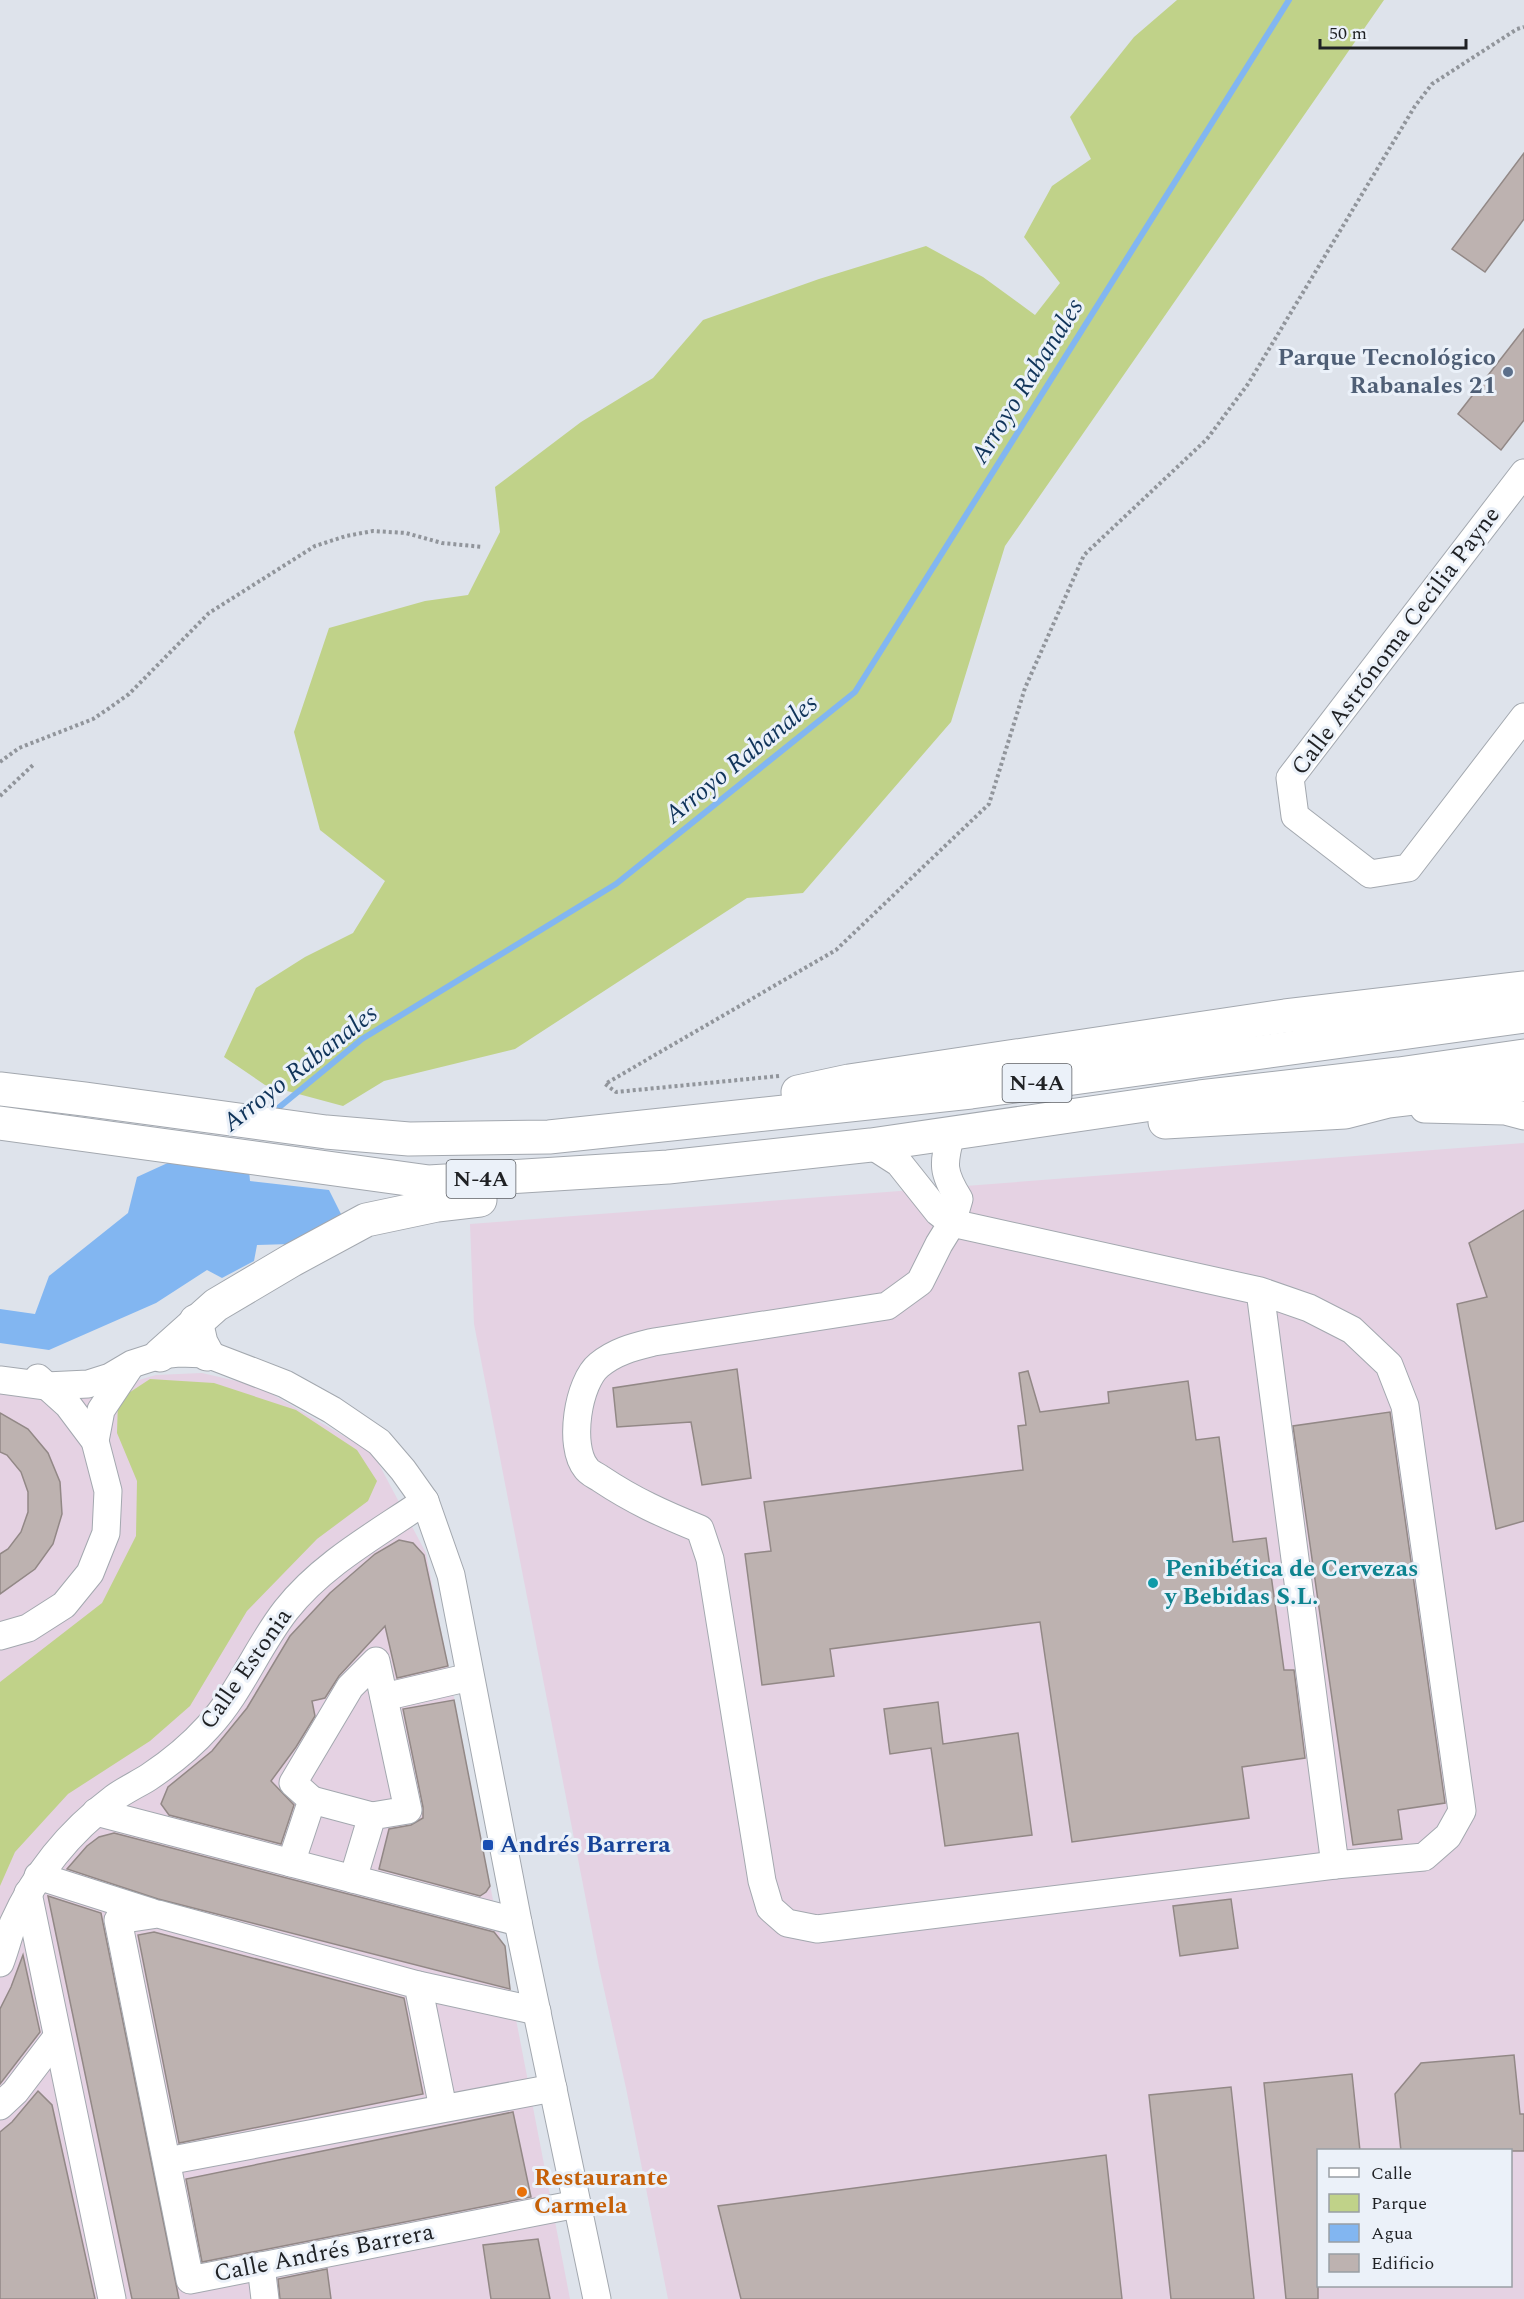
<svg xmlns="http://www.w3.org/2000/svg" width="1524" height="2299" font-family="Spectral,serif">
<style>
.industrial{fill:#e5d2e3;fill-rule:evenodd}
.green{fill:#c0d289}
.water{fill:#82b6f1}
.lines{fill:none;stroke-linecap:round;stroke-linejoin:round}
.stream{stroke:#82b6f1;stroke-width:6}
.building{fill:#bdb2b0;stroke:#928886;stroke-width:1.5}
.minor-casing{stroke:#a3a8af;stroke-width:29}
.major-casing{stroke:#a3a8af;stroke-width:35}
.path{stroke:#91959b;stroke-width:4;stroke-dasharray:3 3;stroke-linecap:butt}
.minor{stroke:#fff;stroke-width:27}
.major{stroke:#fff;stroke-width:33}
.service-dot{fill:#5c6f8a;stroke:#ebf1f9;stroke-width:2}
.culture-dot{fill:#0f9aa8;stroke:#ebf1f9;stroke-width:2}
.transit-dot{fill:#1a4fb4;stroke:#ebf1f9;stroke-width:2}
.food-dot{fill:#e8710a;stroke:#ebf1f9;stroke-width:2}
.labels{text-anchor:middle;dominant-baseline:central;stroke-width:6;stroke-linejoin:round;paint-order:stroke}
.shield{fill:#ebf1f9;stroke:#5c5f64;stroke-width:1.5}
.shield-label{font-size:22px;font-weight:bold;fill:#1f2124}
.service-label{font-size:24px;font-weight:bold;fill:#4e5e75;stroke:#ebf1f9;text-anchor:end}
.street-label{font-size:24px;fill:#1f2124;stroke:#ebf1f9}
.culture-label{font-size:24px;font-weight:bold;fill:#0d838f;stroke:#ebf1f9;text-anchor:start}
.transit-label{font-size:24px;font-weight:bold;fill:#164399;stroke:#ebf1f9;text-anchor:start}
.food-label{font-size:24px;font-weight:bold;fill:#c56008;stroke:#ebf1f9;text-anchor:start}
.water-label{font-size:26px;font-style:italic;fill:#10345a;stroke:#ebf1f9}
</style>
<rect width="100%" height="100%" fill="#dee3eb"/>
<g class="industrial">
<path d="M1524 1143V2299H668L626 2088 599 1967 474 1324 470 1224ZM1318 2150H1510V2286H1318Z"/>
<path d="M202 1373 258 1386 373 1453 426 1553 570 2299H0V1388L105 1390 156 1375Z"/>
</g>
<g class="green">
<path d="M1177 0H1384L1005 546 951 722 803 893 747 898 515 1049 384 1081 343 1106 265 1085 224 1057 256 988 305 957 353 933 385 881 320 830 294 732 329 628 425 601 468 595 500 532 495 487 581 422 653 378 703 320 819 279 926 246 983 277 1035 315 1060 283 1024 237 1052 186 1091 159 1070 117 1134 37Z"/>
<path d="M150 1379 214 1383 296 1410 357 1450 377 1481 368 1501 317 1539 247 1611 190 1706 150 1741 68 1794 15 1852 0 1886V1682L102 1603 136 1536 137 1481 117 1433 118 1400Z"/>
</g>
<path class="water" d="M172 1161 249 1170 250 1181 329 1190 341 1214 291 1244 257 1245 254 1261 222 1278 207 1270 156 1303 49 1350 0 1343V1309L35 1314 49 1276 128 1213 137 1177Z"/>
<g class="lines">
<path class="stream" d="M271 1114 362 1039 616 884 855 692 1289 0"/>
</g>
<g class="building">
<path d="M1524 153V219L1485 272 1452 249Z"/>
<path d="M1524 329V420L1501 450 1458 414Z"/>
<path d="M1524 1210V1521L1496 1529 1457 1304 1487 1297 1469 1243Z"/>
<path d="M737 1369 751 1478 702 1485 691 1422 617 1427 613 1388Z"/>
<path d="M1028 1371 1040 1412 1109 1403 1108 1392 1188 1381 1196 1440 1219 1437 1233 1542 1266 1538 1284 1670H1294L1305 1758 1242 1767 1249 1818 1072 1842 1040 1622 830 1649 834 1676 762 1685 745 1554 771 1551 764 1502 1023 1470 1018 1426 1026 1425 1019 1373Z"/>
<path d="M1390 1412 1445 1803 1398 1810 1402 1839 1353 1845 1293 1426Z"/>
<path d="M0 1413 28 1429 48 1453 60 1482 62 1514 53 1544 35 1569 0 1594V1554L8 1549 21 1532 28 1512V1492L21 1472 7 1455 0 1452Z"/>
<path d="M399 1540 413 1543 424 1555 448 1666 397 1678 385 1626 339 1676 325 1698 312 1701 315 1716 296 1747 271 1781 294 1805 281 1844 169 1815 161 1804 168 1787 212 1751 247 1708 290 1636 330 1593 375 1554Z"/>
<path d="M454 1700 490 1886 486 1892 480 1896 379 1869 389 1829 411 1825 423 1818V1807L403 1709Z"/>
<path d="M938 1702 943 1744 1018 1733 1032 1835 945 1846 931 1748 890 1754 884 1709Z"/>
<path d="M114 1833 494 1932 505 1946 510 1989 158 1899 67 1869 87 1846 99 1837Z"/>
<path d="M48 1896 101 1913 179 2299H132Z"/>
<path d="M1231 1899 1238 1948 1180 1956 1173 1906Z"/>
<path d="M154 1932 404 1998 423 2094 179 2143 138 1935Z"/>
<path d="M23 1955 40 2032 0 2084V2009L11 1987Z"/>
<path d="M1514 2055 1520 2114H1524V2151H1401L1395 2094 1421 2063Z"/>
<path d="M1352 2074 1360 2151H1318V2299H1286L1264 2083Z"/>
<path d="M1231 2087 1254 2299H1171L1149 2095Z"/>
<path d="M38 2091 52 2105 95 2299H0V2132L12 2122Z"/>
<path d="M513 2112 531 2197 202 2262 186 2179Z"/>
<path d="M1106 2155 1122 2299H741L718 2206Z"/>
<path d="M538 2239 550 2299H491L483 2245Z"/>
<path d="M327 2269 331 2299H280L278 2279Z"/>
</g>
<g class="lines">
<g class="minor-casing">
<g id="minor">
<path d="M1524 473 1290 778 1295 816 1370 874 1408 868 1524 717"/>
<path d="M1424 1109 1505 1111 1524 1116"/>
<path d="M951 1134C943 1164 942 1172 959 1199L952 1223 1260 1291 1309 1308 1352 1330 1389 1365 1405 1406 1462 1811 1448 1836 1424 1857 1335 1865 1260 1291"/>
<path d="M871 1145 899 1163 938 1212 952 1223 939 1244 920 1282 887 1306 654 1342C634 1347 616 1351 599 1365 578 1382 568 1446 586 1468 589 1473 597 1476 601 1479 634 1501 663 1514 700 1529L710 1559 762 1881 770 1908 787 1923 817 1929 1335 1865"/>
<path d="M0 1380 46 1386 88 1384 110 1377 132 1364 160 1355 179 1353 207 1354 285 1384 332 1410 379 1442 403 1470 425 1501 451 1575 518 1922 597 2299"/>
<path d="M95 1441 101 1410 129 1368"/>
<path d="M0 1636 28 1628 64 1605 90 1573 106 1533 108 1491 95 1441 68 1405 38 1378"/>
<path d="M384 1697 470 1677"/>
<path d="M312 1800 372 1816"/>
<path d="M96 1812 518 1922"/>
<path d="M291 1863 312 1800 293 1783 350 1687 376 1661 408 1810 372 1816 353 1879"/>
<path d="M38 1876 151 1912"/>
<path d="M28 1893 112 2299"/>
<path d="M0 1963C5 1950 8 1937 13 1924 35 1874 70 1831 114 1798 125 1790 138 1784 149 1777 170 1763 191 1746 208 1727 240 1693 257 1647 286 1610 322 1564 377 1534 425 1501"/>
<path d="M418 1985 537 2011"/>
<path d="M0 2106 15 2092 57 2037"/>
<path d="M443 2108 418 1985 158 1914 118 1920 190 2280 577 2204"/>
<path d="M167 2161 553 2088"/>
<path d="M261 2266 265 2299"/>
</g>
</g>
<g class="major-casing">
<g id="major">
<path d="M0 1089 84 1099 326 1132 409 1139 549 1137 971 1092 1524 1016"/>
<path d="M798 1092 849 1081 1285 1016 1524 988"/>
<path d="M1165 1122 1345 1112 1388 1101 1524 1085"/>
<path d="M0 1123 429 1182 668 1167 871 1145 1200 1097 1399 1074 1524 1056"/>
<path d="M196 1321 201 1343 207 1354"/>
<path d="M160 1355 216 1305 292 1260 366 1220 437 1205 480 1200"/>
</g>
</g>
<g class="path">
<path d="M0 762 19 748 93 719 108 709 129 694 209 613 315 546 346 536 373 531 406 533 442 543 483 547"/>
<path d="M0 796 33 765"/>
<path d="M779 1076 616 1092 605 1084 836 950 989 804 1025 688 1084 555 1207 439 1248 384 1415 106 1432 84 1517 29 1524 27"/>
</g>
<use href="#minor" class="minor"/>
<use href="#major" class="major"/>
</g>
<circle class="service-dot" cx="1508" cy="372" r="6"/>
<circle class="culture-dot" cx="1153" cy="1583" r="6"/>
<rect class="transit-dot" x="482" y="1839" width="12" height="12" rx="3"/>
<circle class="food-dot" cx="522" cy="2192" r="6"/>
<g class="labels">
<g class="shield">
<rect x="1002.5" y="1064" width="69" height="38" rx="4.5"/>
<rect x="446.5" y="1160" width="69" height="38" rx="4.5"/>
</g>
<g class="shield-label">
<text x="1037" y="1083">N-4A</text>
<text x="481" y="1179">N-4A</text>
</g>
<g class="service-label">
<text x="1496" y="358">Parque Tecnológico<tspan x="1496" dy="28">Rabanales 21</tspan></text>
</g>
<g class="street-label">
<text transform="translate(1396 641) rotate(-53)">Calle Astrónoma Cecilia Payne</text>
<text transform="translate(246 1669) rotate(-55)">Calle Estonia</text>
<text transform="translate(324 2253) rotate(-11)">Calle Andrés Barrera</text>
</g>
<g class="culture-label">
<text x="1165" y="1569">Penibética de Cervezas<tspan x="1165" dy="28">y Bebidas S.L.</tspan></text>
</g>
<g class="transit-label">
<text x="500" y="1845">Andrés Barrera</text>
</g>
<g class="food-label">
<text x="534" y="2178">Restaurante<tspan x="534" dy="28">Carmela</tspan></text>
</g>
<g class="water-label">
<text transform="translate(1027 381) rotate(-58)">Arroyo Rabanales</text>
<text transform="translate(741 759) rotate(-39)">Arroyo Rabanales</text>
<text transform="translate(300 1068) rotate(-38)">Arroyo Rabanales</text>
</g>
</g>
<rect x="1317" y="2149" width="195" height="138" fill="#ebf1f9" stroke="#999ea4" stroke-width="1.5"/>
<rect x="1329" y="2168" width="30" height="9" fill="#ffffff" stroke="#999ea4" stroke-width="1.5"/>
<text x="1371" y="2179" font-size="18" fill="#1f2124">Calle</text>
<rect x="1329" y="2194" width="30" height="18" fill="#c0d289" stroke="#999ea4" stroke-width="1.5"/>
<text x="1371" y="2209" font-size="18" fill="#1f2124">Parque</text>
<rect x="1329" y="2224" width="30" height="18" fill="#82b6f1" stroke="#999ea4" stroke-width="1.5"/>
<text x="1371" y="2239" font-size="18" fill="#1f2124">Agua</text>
<rect x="1329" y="2254" width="30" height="18" fill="#bdb2b0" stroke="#999ea4" stroke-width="1.5"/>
<text x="1371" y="2269" font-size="18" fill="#1f2124">Edificio</text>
<path d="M1320 39v9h146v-9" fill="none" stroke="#1f2124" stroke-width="3"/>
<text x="1329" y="39" font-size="18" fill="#1f2124" stroke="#ebf1f9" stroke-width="4.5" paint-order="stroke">50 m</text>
</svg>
